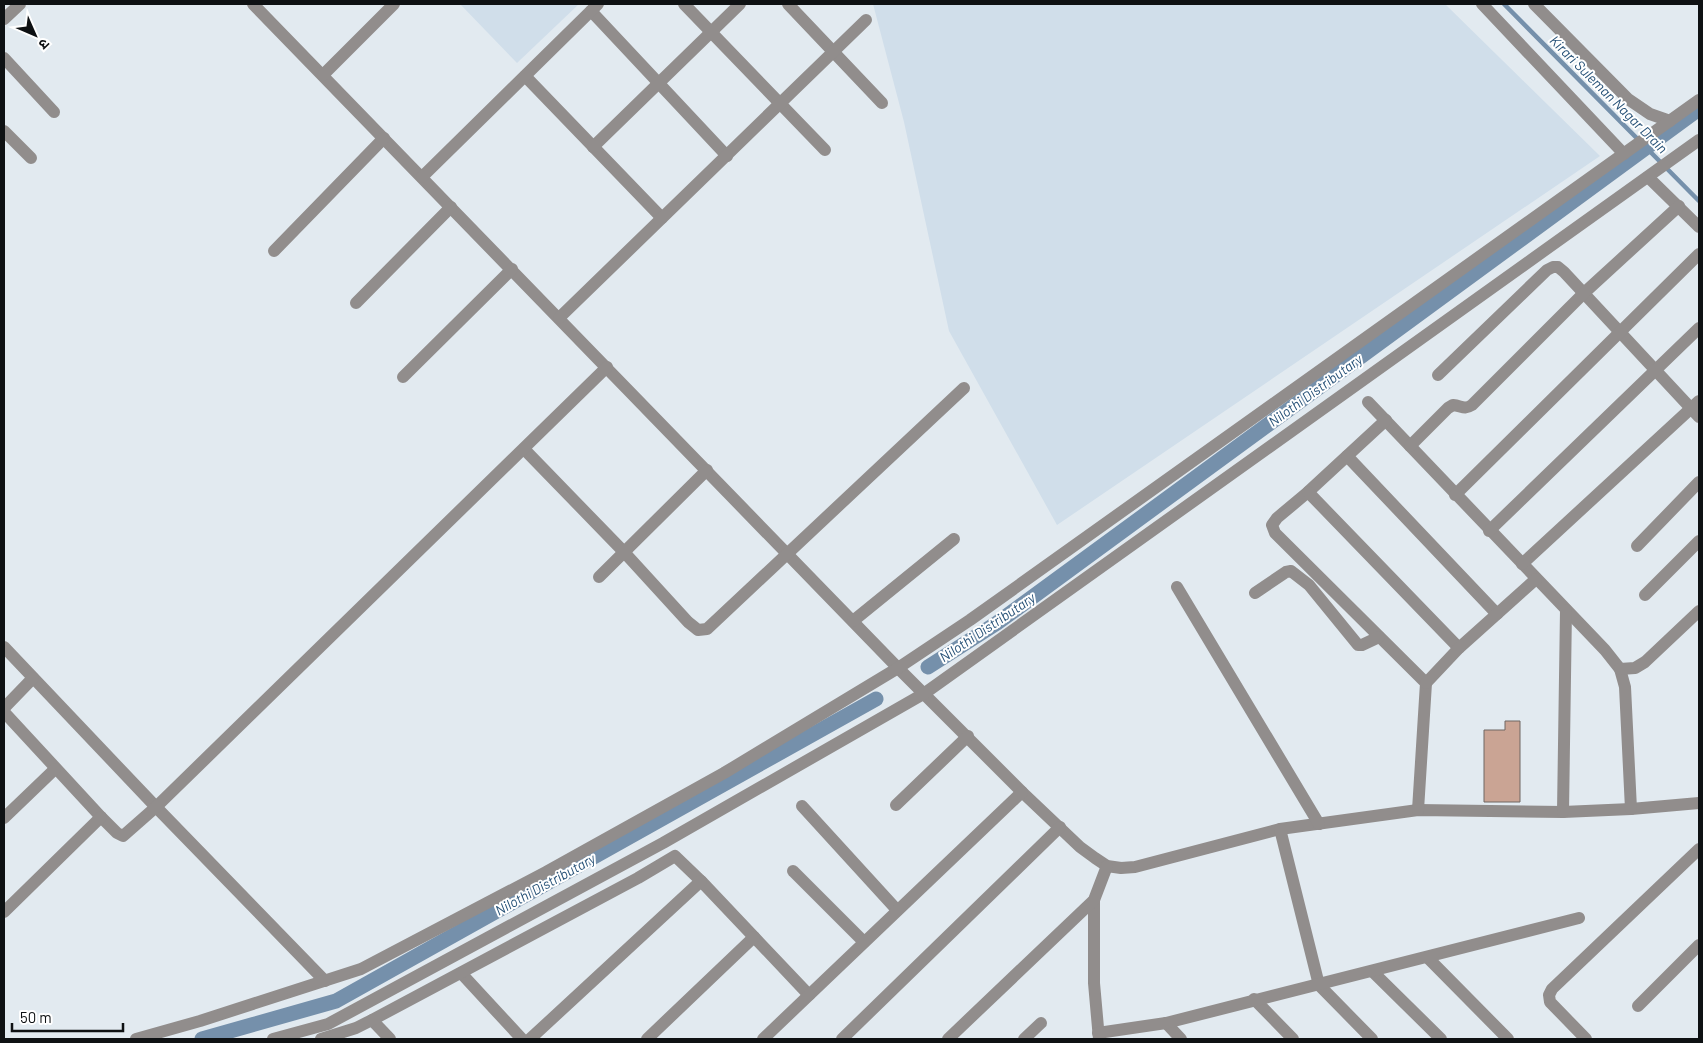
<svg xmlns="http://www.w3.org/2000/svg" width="1703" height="1043" font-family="Barlow,'Noto Sans Devanagari',sans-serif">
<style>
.built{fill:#d0deea}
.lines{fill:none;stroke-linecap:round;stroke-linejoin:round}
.stream{stroke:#7590ab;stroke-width:4.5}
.canal{stroke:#7590ab;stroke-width:15}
.building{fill:#caa494;stroke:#6e6662}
.minor{stroke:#918d8c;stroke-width:12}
.labels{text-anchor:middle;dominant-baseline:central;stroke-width:4;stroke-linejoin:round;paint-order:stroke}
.water-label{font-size:14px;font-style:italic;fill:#265177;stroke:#fff}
</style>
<rect width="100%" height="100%" fill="#e2eaf0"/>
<g class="built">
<path d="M460 4H579L517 63Z"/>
<path d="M873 4H1445L1600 156 1057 525 949 331 904 122Z"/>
</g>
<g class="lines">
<path class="stream" d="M1504 4 1699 201"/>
<g class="canal">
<path d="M928 667 997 623 1699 109"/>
<path d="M202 1039 336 1001 876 699"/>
</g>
</g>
<path class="building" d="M1505 721H1520V802H1484V730H1505Z"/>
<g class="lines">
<g class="minor">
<path d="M253 4 898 668 1022 792 1080 847 1095 858 1107 866 1121 868 1135 867 1280 829 1418 810 1563 812 1631 809 1699 803"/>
<path d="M684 4 825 150"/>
<path d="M788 4 882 103"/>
<path d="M1482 4 1624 154"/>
<path d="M1534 4 1628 99 1650 114 1670 121"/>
<path d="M591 11 727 156"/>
<path d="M4 19 20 4"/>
<path d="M4 58 54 112"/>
<path d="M323 75 394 4"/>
<path d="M525 76 662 218"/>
<path d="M4 131 31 158"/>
<path d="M593 147 740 4"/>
<path d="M422 177 598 4"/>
<path d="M1648 177 1699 227"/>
<path d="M274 251 384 138"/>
<path d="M356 303 451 207"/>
<path d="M559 318 866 20"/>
<path d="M1438 375 1547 270 1553 267H1558L1564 272 1699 417"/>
<path d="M403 377 512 269"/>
<path d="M1368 402 1605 650 1620 669 1625 687 1631 809"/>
<path d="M1386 420 1308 492 1277 518 1272 525 1275 533 1426 683 1418 810"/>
<path d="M1410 446 1448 408 1453 405C1462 406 1464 410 1472 405L1584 293 1679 206"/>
<path d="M524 449 624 552 688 622 698 630 707 629 964 388"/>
<path d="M1347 456 1497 614"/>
<path d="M1308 492 1459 648"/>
<path d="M1455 495 1699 254"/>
<path d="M1489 531 1699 328"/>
<path d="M1637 546 1699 482"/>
<path d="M1522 564 1699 401"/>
<path d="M599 577 707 470"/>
<path d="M1177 587 1319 824"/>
<path d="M1255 593 1286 572 1291 571 1309 585 1358 645H1362L1379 637"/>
<path d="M1645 595 1699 541"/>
<path d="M853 621 954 539"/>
<path d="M4 647 156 807 325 981"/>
<path d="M1620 669 1635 668 1645 662 1699 611"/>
<path d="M1426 683 1459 648 1536 579"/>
<path d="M4 708 33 678"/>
<path d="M4 712 101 817 117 833 123 836 156 807 607 367"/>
<path d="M896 805 968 736"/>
<path d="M802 806 897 910"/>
<path d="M1563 812 1566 610"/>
<path d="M4 818 55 769"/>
<path d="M1280 829 1319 985 1372 1039"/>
<path d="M793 871 864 942"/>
<path d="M1094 900V983L1099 1039"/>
<path d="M4 912 101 817"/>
<path d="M1428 958 1508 1039"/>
<path d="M1372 971 1441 1039"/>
<path d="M461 973 522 1039"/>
<path d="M1254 999 1293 1039"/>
<path d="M1638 1006 1699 945"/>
<path d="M372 1020 390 1039"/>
<path d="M1166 1023 1181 1039"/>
<path d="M1098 1033 1166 1023 1579 918"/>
<path d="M136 1039 200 1021 361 969 546 872 724 773 898 668 970 620 1699 100"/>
<path d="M273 1039 328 1024 663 843 925 693 1699 140"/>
<path d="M321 1039 356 1028 372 1020 638 878 675 856 701 881 809 995"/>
<path d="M530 1039 701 881"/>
<path d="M647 1039 754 937"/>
<path d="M763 1039 1022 792"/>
<path d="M842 1039 1060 827"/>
<path d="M948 1039 1094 900 1107 866"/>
<path d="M1024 1039 1041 1023"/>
<path d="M1586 1039 1550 1002 1549 995 1552 989 1699 849"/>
</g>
</g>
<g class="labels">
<g class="water-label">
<text transform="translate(1609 94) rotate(45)">Kirari Suleman Nagar Drain</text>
<text transform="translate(1315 390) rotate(-36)">Nilothi Distributary</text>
<text transform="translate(987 627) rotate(-34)">Nilothi Distributary</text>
<text transform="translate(545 884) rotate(-29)">Nilothi Distributary</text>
</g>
</g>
<rect width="1703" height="1043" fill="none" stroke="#0e1113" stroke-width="10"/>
<g transform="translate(35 35) rotate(135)" stroke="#ffffff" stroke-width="4" paint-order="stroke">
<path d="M0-4L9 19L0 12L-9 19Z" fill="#0e1113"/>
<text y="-8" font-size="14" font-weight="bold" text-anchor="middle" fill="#0e1113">उ</text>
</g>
<path d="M12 1023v8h111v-8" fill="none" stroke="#0e1113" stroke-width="2.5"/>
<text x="20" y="1023" font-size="15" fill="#0e1113" stroke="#ffffff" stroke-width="4" paint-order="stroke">50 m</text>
</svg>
